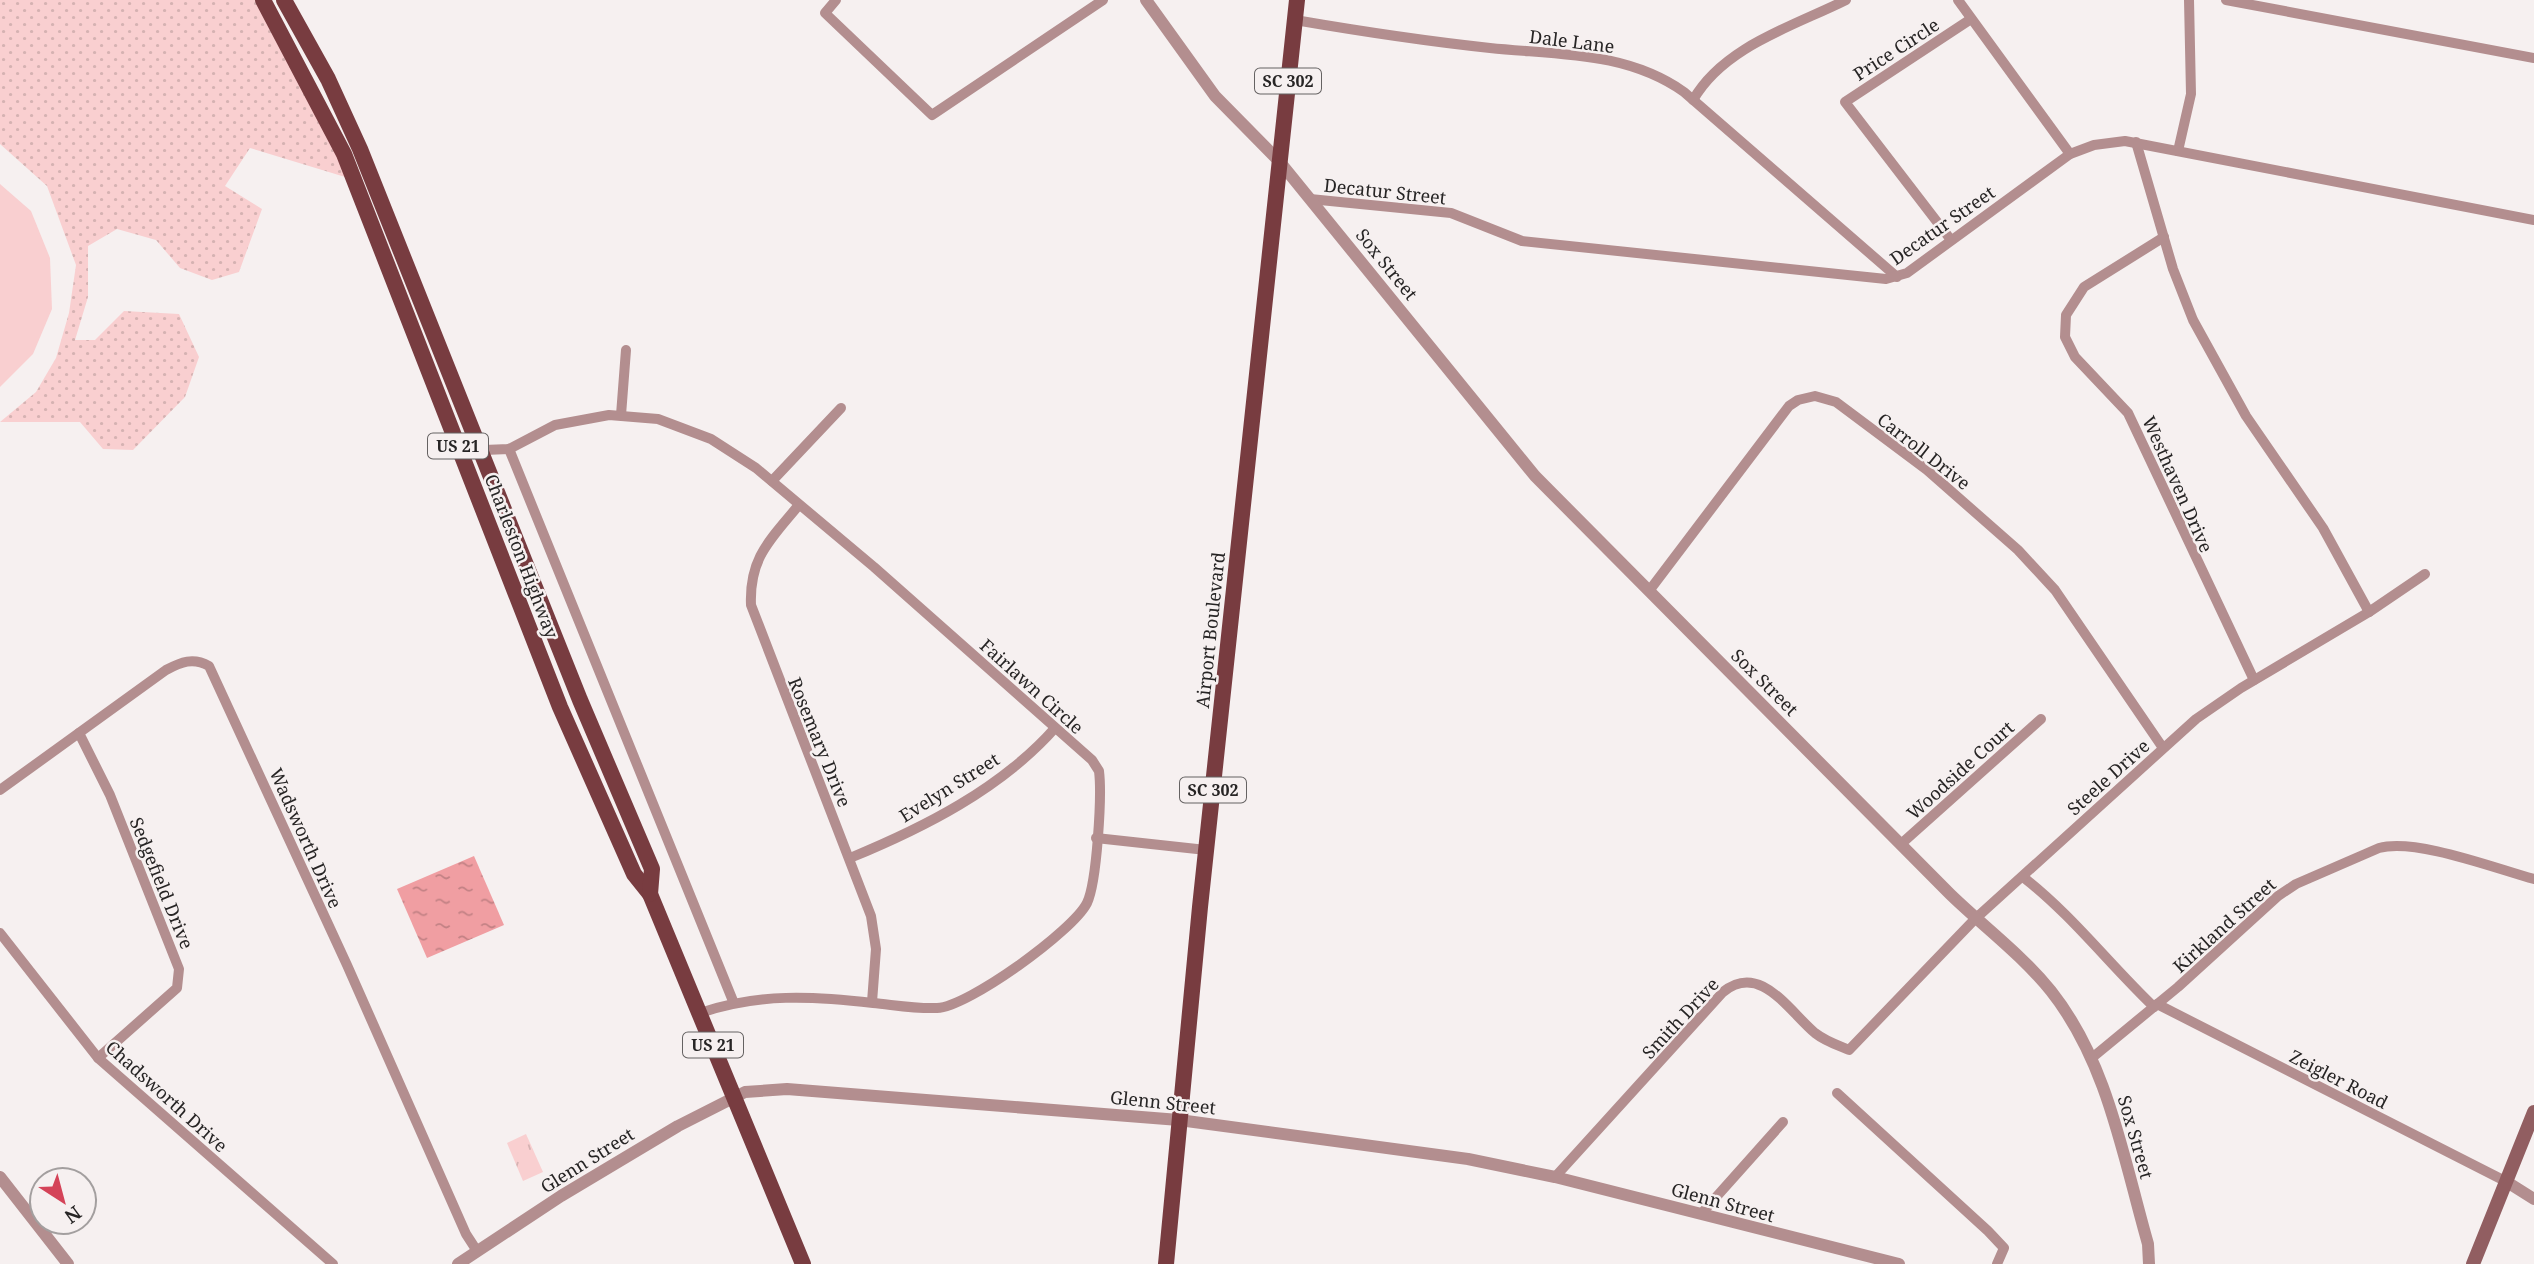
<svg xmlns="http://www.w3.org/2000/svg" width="2534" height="1264" font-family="'Noto Serif',serif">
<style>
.grass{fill:url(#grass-dots)}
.park{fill:url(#park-tufts)}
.garden{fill:#f9cfd0}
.water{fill:url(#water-ripples)}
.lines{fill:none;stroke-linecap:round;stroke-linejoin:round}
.minor{stroke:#b38e8f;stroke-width:10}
.tertiary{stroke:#b38e8f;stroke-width:12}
.secondary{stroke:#915e61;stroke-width:14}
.primary{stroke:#783c40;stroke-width:16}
.labels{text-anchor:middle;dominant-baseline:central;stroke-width:5;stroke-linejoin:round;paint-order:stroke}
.shield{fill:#f6f0f0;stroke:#656262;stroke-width:2}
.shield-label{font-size:16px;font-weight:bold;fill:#272525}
.street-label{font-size:18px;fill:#272525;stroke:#f6f0f0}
</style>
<defs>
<pattern id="grass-dots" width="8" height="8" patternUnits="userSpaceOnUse" patternTransform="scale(1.75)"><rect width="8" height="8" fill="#f9cfd0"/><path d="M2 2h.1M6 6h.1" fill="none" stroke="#d5b2b2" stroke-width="1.8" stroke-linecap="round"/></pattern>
<pattern id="park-tufts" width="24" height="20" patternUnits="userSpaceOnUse" patternTransform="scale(1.75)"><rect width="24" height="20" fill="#f9cfd0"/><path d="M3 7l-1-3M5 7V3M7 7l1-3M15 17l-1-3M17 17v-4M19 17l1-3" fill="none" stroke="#d5b2b2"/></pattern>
<pattern id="water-ripples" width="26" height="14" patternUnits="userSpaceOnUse" patternTransform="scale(1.75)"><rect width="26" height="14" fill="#f09ea2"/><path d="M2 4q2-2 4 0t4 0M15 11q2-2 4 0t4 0" fill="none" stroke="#c28184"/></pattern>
</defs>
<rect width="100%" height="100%" fill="#f6f0f0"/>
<path class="grass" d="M0 0H259L355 180 250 148 225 186 262 209 239 272 212 280 180 268 156 240 117 229 88 246V297L75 340H95L124 311 179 314 199 357 185 397 133 450 103 449 80 422H0L36 392 56 358 69 313 76 265 47 186 0 144Z"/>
<path class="park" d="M526 1134 543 1172 523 1181 507 1143Z"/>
<path class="garden" d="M0 184 31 211 50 258 52 309 33 354 0 387Z"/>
<path class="water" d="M474 856 504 925 427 958 397 889Z"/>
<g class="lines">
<g class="minor">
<path d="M836 0 825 13 932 115 1103 0"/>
<path d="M1958 0 2070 154"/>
<path d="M2226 0 2534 58"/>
<path d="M1295 20C1359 31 1425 41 1490 48 1557 55 1626 51 1684 92L1897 277"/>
<path d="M1693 100C1724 46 1794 26 1846 0"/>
<path d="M2136 142 2173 269 2193 320 2246 416 2323 528 2369 612"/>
<path d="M2178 151 2191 94 2189 0"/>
<path d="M1310 199 1451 213 1522 241 1886 279 1907 273 2070 154 2094 145 2125 141 2534 220"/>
<path d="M2164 237 2084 287 2066 315 2065 337 2075 357 2128 413 2254 680"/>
<path d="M1951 240 1845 102 1971 19"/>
<path d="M621 415 626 350"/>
<path d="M509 449 733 1001"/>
<path d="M459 451 509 449 555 425 609 415 658 419 711 439 756 468 874 567 1092 760 1099 771C1102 795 1097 882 1087 903 1073 931 968 1007 937 1008 916 1009 894 1005 873 1003 813 996 758 993 700 1013"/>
<path d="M772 481 841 408"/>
<path d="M798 506C770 540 749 558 751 605L871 916 876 949 872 1002"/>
<path d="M1649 591 1789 406 1798 400 1815 396 1836 402 1927 470 2018 550 2055 590 2163 748"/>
<path d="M79 733 110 795 179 969 177 988 98 1058"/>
<path d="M0 790 166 670C181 662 193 657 209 666L347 965 466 1234 477 1251"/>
<path d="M1096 838 1206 850"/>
<path d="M1901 844 2041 719"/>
<path d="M850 858C923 828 1001 789 1055 728"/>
<path d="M2023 877C2072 915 2109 964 2154 1007"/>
<path d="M0 933 98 1058 333 1264"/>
<path d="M2157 1004 2507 1182"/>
<path d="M2093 1057 2178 987 2278 896 2296 884 2379 848C2416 838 2494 868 2534 879"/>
<path d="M1837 1093 1988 1231 2004 1248 1997 1264"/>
<path d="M1555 1177 1723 992C1760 962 1788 1010 1815 1033 1825 1041 1837 1045 1849 1050L1975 919 2196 719 2241 688 2369 612 2425 574"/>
<path d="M1701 1214 1783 1122"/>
</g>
<g class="tertiary">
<path d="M1146 0 1215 96 1279 161 1535 476 1950 894C1984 927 2021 954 2051 991 2108 1063 2123 1157 2148 1244L2149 1264"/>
<path d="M0 1177 68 1264"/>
<path d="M2507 1182 2534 1199"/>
<path d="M458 1264 561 1196 678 1126 745 1092 787 1089 1179 1120 1468 1159 1555 1177 1899 1264"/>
</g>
<path class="secondary" d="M2473 1264 2534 1112"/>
<g class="primary">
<path d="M263 0 344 154 560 707 634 874 650 894 803 1264"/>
<path d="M284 0 328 79 360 149 580 700 652 869 650 894"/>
<path d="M1166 1264 1200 907 1297 0"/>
</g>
</g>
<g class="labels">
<g class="shield">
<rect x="1255" y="68.5" width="66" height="25" rx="5"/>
<rect x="428" y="433.5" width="60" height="25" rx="5"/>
<rect x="1180" y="777.5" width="66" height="25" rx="5"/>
<rect x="683" y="1032.5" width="60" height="25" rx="5"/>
</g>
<g class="shield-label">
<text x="1288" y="81">SC 302</text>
<text x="458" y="446">US 21</text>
<text x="1213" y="790">SC 302</text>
<text x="713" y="1045">US 21</text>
</g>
<g class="street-label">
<text transform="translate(1572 41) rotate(7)">Dale Lane</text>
<text transform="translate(1896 49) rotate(-33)">Price Circle</text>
<text transform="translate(1385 191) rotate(6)">Decatur Street</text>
<text transform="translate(1942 225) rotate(-35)">Decatur Street</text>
<text transform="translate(1387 264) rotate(51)">Sox Street</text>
<text transform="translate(1924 451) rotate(38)">Carroll Drive</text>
<text transform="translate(2178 484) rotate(66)">Westhaven Drive</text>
<text transform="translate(522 556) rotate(69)">Charleston Highway</text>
<text transform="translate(1210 630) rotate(-84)">Airport Boulevard</text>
<text transform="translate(1765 682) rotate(45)">Sox Street</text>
<text transform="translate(1032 686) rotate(42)">Fairlawn Circle</text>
<text transform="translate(820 742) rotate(68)">Rosemary Drive</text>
<text transform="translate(1960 770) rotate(-42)">Woodside Court</text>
<text transform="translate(2108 777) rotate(-42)">Steele Drive</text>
<text transform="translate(949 787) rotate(-32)">Evelyn Street</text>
<text transform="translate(306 838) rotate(66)">Wadsworth Drive</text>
<text transform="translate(162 883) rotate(68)">Sedgefield Drive</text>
<text transform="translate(2224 925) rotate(-42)">Kirkland Street</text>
<text transform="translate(1680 1018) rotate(-47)">Smith Drive</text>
<text transform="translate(2339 1079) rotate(27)">Zeigler Road</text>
<text transform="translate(167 1096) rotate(42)">Chadsworth Drive</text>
<text transform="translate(1163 1102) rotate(6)">Glenn Street</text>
<text transform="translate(2136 1137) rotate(74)">Sox Street</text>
<text transform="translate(587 1160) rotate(-32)">Glenn Street</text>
<text transform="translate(1723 1202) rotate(15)">Glenn Street</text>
</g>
</g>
<g transform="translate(63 1201) rotate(144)"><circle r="33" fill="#f6f0f0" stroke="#a39f9f" stroke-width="2"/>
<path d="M0-5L12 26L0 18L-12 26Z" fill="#d44358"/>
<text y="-10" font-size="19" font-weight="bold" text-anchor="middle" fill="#272525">N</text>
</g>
</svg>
